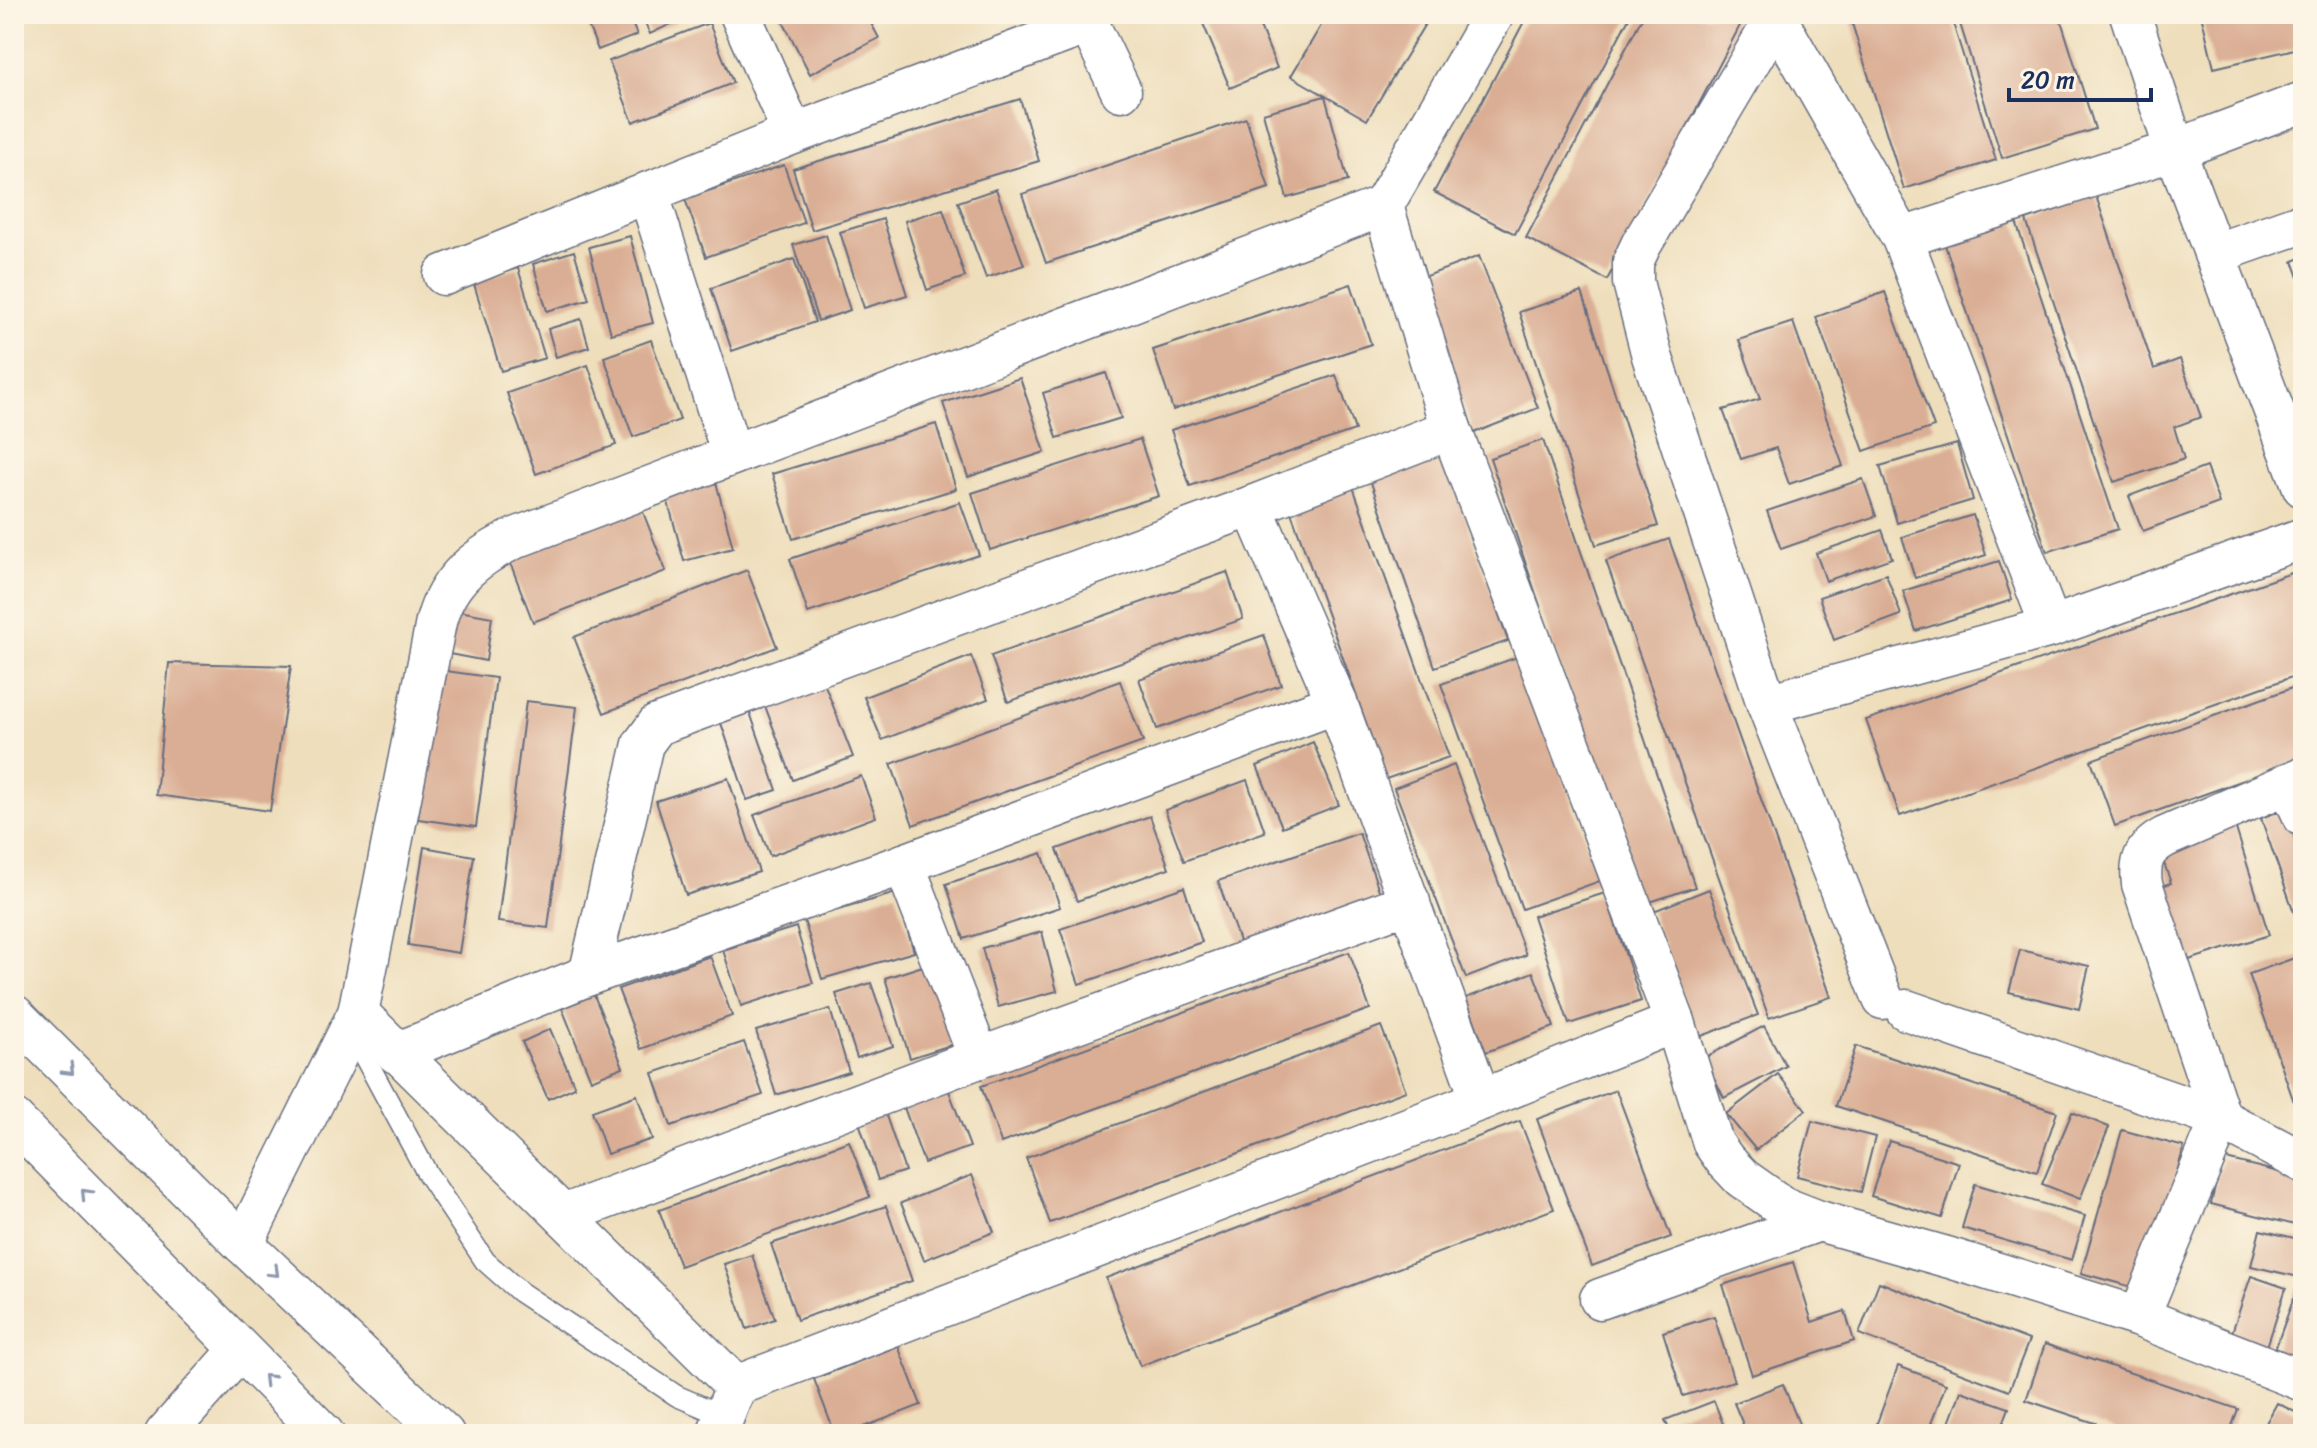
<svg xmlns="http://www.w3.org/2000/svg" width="2317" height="1448" font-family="Sriracha,sans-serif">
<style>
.building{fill:#daae94}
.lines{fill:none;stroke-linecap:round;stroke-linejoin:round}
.lane-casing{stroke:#656c7f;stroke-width:23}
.street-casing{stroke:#656c7f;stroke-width:43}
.lane{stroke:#fff;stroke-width:20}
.street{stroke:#fff;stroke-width:40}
.oneway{stroke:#8d97ae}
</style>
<rect width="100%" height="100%" fill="#fcf5e5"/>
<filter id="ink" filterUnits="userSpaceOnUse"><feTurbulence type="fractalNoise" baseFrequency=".0125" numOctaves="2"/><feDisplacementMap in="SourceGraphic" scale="16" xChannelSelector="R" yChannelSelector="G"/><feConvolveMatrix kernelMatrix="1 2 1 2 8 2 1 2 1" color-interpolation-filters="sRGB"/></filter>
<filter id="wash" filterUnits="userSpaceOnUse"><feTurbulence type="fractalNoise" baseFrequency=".006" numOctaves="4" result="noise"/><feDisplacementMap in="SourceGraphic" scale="32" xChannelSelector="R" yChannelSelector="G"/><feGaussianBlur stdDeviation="1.8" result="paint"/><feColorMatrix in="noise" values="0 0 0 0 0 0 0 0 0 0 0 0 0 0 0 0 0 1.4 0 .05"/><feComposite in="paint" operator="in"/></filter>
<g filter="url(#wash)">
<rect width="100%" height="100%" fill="#eedebc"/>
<g id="blocks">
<g class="building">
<path d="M594 14H628L637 35 598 50 585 18Z"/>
<path d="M641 14H692L650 34Z"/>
<path d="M779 14H866L879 38 810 74Z"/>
<path d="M1199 14H1255L1277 68 1230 88Z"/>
<path d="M1328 14H1431L1367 120 1291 76Z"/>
<path d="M1528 14H1631L1515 234 1434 192Z"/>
<path d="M1644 14 1745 16 1607 280 1526 238Z"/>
<path d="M1849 14H1950L1996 160 1904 189Z"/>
<path d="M1957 14H2059L2095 129 2002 158Z"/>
<path d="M2201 14H2303V47L2214 68Z"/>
<path d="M709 23 733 83 633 122 609 61Z"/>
<path d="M1325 96 1348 181 1287 198 1263 113Z"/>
<path d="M1020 99 1039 161 812 230 793 169Z"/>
<path d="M1246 118 1269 188 1046 263 1022 194Z"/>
<path d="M784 165 804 223 706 257 685 199Z"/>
<path d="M996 189 1024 265 986 278 958 202Z"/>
<path d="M2096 196 2154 369 2180 359 2201 417 2174 427 2184 459 2114 482 2026 220Z"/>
<path d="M943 209 965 277 927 290 905 221Z"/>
<path d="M2013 213 2118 529 2047 552 1942 236Z"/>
<path d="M883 219 907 295 864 308 840 232Z"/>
<path d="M826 235 850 310 818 321 793 245Z"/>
<path d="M630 236 653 323 611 334 589 247Z"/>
<path d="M574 251 589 299 547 311 533 264Z"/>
<path d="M1479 256 1538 408 1474 433 1416 280Z"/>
<path d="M2303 257V288L2293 261Z"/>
<path d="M794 259 815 322 732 351 711 288Z"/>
<path d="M518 268 545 358 501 371 473 281Z"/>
<path d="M1351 284 1371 344 1173 410 1153 350Z"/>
<path d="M1582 292 1658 526 1596 545 1519 312Z"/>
<path d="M1885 292 1934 427 1864 451 1816 317Z"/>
<path d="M581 319 589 347 556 357 548 329Z"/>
<path d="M1793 322 1843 466 1789 484 1776 448 1741 459 1723 410 1760 399 1739 340Z"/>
<path d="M651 340 680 420 633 437 604 357Z"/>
<path d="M588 365 616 445 536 474 507 393Z"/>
<path d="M1106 373 1121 418 1057 438 1043 393Z"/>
<path d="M1336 375 1355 430 1190 486 1171 430Z"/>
<path d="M1020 378 1045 452 968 477 943 403Z"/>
<path d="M936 424 956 489 793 539 772 474Z"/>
<path d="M1140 439 1159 496 990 550 972 493Z"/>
<path d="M1543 440 1695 887 1641 905 1490 458Z"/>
<path d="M1957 444 1973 500 1897 523 1880 466Z"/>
<path d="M1441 447 1508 641 1435 667 1367 471Z"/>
<path d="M2206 467 2219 503 2143 531 2129 496Z"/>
<path d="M714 474 733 548 684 561 664 487Z"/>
<path d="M1863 479 1876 516 1781 549 1767 511Z"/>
<path d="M1352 484 1449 757 1386 779 1289 506Z"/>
<path d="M639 502 666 571 533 622 506 552Z"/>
<path d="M960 502 979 555 808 613 790 559Z"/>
<path d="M1973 515 1986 555 1915 578 1902 537Z"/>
<path d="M1882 530 1892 558 1826 581 1816 553Z"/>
<path d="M1669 539 1831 997 1769 1018 1606 561Z"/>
<path d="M1999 561 2012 600 1916 631 1903 591Z"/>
<path d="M2303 569V673L1900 816 1866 720Z"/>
<path d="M747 570 777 647 604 713 574 637Z"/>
<path d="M1227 572 1243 619 1008 702 991 656Z"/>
<path d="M1886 574 1901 615 1834 640 1819 597Z"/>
<path d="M448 609 492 617 486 661 444 653Z"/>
<path d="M1264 635 1281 685 1157 729 1139 679Z"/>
<path d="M971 656 988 699 882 740 864 697Z"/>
<path d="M1520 656 1600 881 1522 909 1441 684Z"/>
<path d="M169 663 291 666 270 811 156 795Z"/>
<path d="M439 670 496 678 476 827 418 819Z"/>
<path d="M821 675 853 757 793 780 762 698Z"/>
<path d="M1120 681 1143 742 913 825 891 764Z"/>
<path d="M2303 684V759L2115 826 2091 760Z"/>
<path d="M526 701 577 707 548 928 498 922Z"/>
<path d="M748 707 777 790 747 800 719 717Z"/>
<path d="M1313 742 1339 805 1282 827 1257 766Z"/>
<path d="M1454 765 1526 955 1466 978 1394 788Z"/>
<path d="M861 776 876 817 770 856 754 815Z"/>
<path d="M728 778 759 872 686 895 656 801Z"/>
<path d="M1247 780 1265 832 1184 861 1165 810Z"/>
<path d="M2285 809 2303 860V938L2261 818Z"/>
<path d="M1150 816 1169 868 1077 901 1057 849Z"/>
<path d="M2234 822 2269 935 2176 964 2152 889 2171 883 2158 846Z"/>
<path d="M1359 833 1382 899 1241 947 1218 881Z"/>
<path d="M424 847 474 856 459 953 408 945Z"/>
<path d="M1042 853 1060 907 964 939 946 884Z"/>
<path d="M1184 887 1202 942 1079 984 1060 929Z"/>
<path d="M1709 889 1758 1015 1699 1037 1651 912Z"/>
<path d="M896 893 914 952 822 979 804 920Z"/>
<path d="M1605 893 1641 1001 1569 1024 1533 916Z"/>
<path d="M796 927 813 983 741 1006 723 950Z"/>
<path d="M1042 932 1057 991 998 1007 982 948Z"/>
<path d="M2020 950 2089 966 2079 1009 2009 992Z"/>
<path d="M1349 952 1370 1009 1001 1143 981 1086Z"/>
<path d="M2303 955V1099L2294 1102 2249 974Z"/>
<path d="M710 956 732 1016 641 1049 618 989Z"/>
<path d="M932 963 957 1043 910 1058 885 978Z"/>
<path d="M1533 972 1554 1027 1486 1052 1466 998Z"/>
<path d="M871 983 893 1046 857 1058 836 994Z"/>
<path d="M594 995 623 1067 591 1080 562 1008Z"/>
<path d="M830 1009 849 1072 776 1095 756 1031Z"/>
<path d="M1381 1026 1406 1091 1050 1223 1026 1158Z"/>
<path d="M1764 1026 1786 1066 1724 1098 1704 1058Z"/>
<path d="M550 1029 575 1087 548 1099 522 1042Z"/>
<path d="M744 1042 763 1095 671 1126 653 1073Z"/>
<path d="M1856 1046 2057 1112 2037 1172 1836 1106Z"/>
<path d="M1778 1074 1806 1110 1756 1150 1726 1114Z"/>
<path d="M946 1083 970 1147 924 1163 901 1099Z"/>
<path d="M1616 1090 1671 1237 1592 1266 1537 1119Z"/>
<path d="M637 1095 652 1139 607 1154 592 1111Z"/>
<path d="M882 1104 905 1171 878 1180 856 1113Z"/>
<path d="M2072 1112 2109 1127 2080 1199 2042 1184Z"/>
<path d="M1520 1121 1554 1209 1140 1366 1106 1278Z"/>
<path d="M1812 1121 1875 1137 1861 1192 1797 1176Z"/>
<path d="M2122 1130 2184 1147 2143 1290 2081 1273Z"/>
<path d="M849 1141 870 1197 680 1266 659 1210Z"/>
<path d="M1889 1141 1959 1163 1942 1218 1871 1196Z"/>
<path d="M2222 1158 2303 1178V1227L2211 1204Z"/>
<path d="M972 1175 994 1232 924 1260 901 1203Z"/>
<path d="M1975 1184 2085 1216 2072 1260 1962 1228Z"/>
<path d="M886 1206 912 1281 797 1320 771 1244Z"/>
<path d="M2260 1230 2303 1240V1278L2251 1266Z"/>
<path d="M752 1255 775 1319 747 1329 724 1264Z"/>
<path d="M1793 1262 1812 1322 1845 1311 1854 1341 1752 1375 1723 1285Z"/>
<path d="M2251 1276 2286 1288 2264 1356 2228 1344Z"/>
<path d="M1879 1282 2029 1340 2009 1391 1859 1334Z"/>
<path d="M2298 1286 2303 1288V1369L2272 1358Z"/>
<path d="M1714 1316 1734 1381 1683 1396 1663 1332Z"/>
<path d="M2045 1344 2238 1409 2229 1434H2128L2026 1400Z"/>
<path d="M898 1346 921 1405 846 1434H835L814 1379Z"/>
<path d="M1898 1366 1946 1384 1927 1434H1873Z"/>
<path d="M1783 1384 1803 1434H1747L1734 1403Z"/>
<path d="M1961 1391 2009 1408 1999 1434H1945Z"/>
<path d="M1714 1401 1727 1434H1671L1665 1420Z"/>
<path d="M2277 1403 2303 1416V1426L2299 1434H2260Z"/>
</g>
</g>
</g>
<g filter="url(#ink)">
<use href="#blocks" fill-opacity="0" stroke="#656c7f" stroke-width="2"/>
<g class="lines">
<g class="lane-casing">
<path id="lane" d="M350 1030 427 1173 485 1261 520 1292 677 1396 724 1416"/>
</g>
<g class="street-casing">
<g id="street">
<path d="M740 14 793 134"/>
<path d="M1084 14 1121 91"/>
<path d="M1494 14 1383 206 1451 429 1675 1022 1713 1143 1725 1160 1742 1178 1783 1207 1819 1221 1950 1258 2139 1317 2303 1381"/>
<path d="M1778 14 1641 245 1633 262V282L1652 356 1767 704 1883 999"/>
<path d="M2130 14 2175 150 2303 487"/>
<path d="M1777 19 1902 238 2051 627"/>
<path d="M648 192 732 455"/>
<path d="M1902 238 2175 150 2303 102"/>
<path d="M2214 254 2303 223"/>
<path d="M444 275 793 134 1088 24"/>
<path d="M1252 506 1337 703 1481 1100"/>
<path d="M1767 704 2051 627 2303 538"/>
<path d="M2288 783 2303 816"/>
<path d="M904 864 979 1058"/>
<path d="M589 975 643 744 657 725 1252 506 1451 429"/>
<path d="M1906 1010 2221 1119 2303 1162"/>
<path d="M358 1013 736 1386 1481 1100 1675 1022"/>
<path d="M14 1015 243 1244 444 1434"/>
<path d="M396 1053 589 975 904 864 1337 703"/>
<path d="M14 1120 324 1434"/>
<path d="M563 1215 979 1058 1410 902"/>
<path d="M243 1244 358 1013 436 622C447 578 479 555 518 537L1383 206"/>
<path d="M1600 1299 1819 1221"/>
<path d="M2139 1317 2221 1119 2142 884C2139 861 2144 848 2165 837L2303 777"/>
<path d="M165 1434 239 1351"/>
<path d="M717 1434 736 1386"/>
</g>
</g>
<use href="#lane" class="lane"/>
<use href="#street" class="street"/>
</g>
<defs><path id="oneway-chevron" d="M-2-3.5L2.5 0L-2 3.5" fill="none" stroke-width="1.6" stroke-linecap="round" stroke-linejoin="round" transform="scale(2)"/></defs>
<g class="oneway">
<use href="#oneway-chevron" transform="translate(69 1070) rotate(45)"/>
<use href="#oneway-chevron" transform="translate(86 1194) rotate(-134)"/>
<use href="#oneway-chevron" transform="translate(274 1272) rotate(44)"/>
<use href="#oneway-chevron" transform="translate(268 1379) rotate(-135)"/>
</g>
</g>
<rect width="2317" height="1448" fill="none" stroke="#fcf5e5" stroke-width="48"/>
<path d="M2009 88v12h142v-12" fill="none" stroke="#1b2f5e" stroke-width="4"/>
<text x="2021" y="88" font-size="24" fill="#1b2f5e" stroke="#fcf5e5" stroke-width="6" paint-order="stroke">20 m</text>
</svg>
